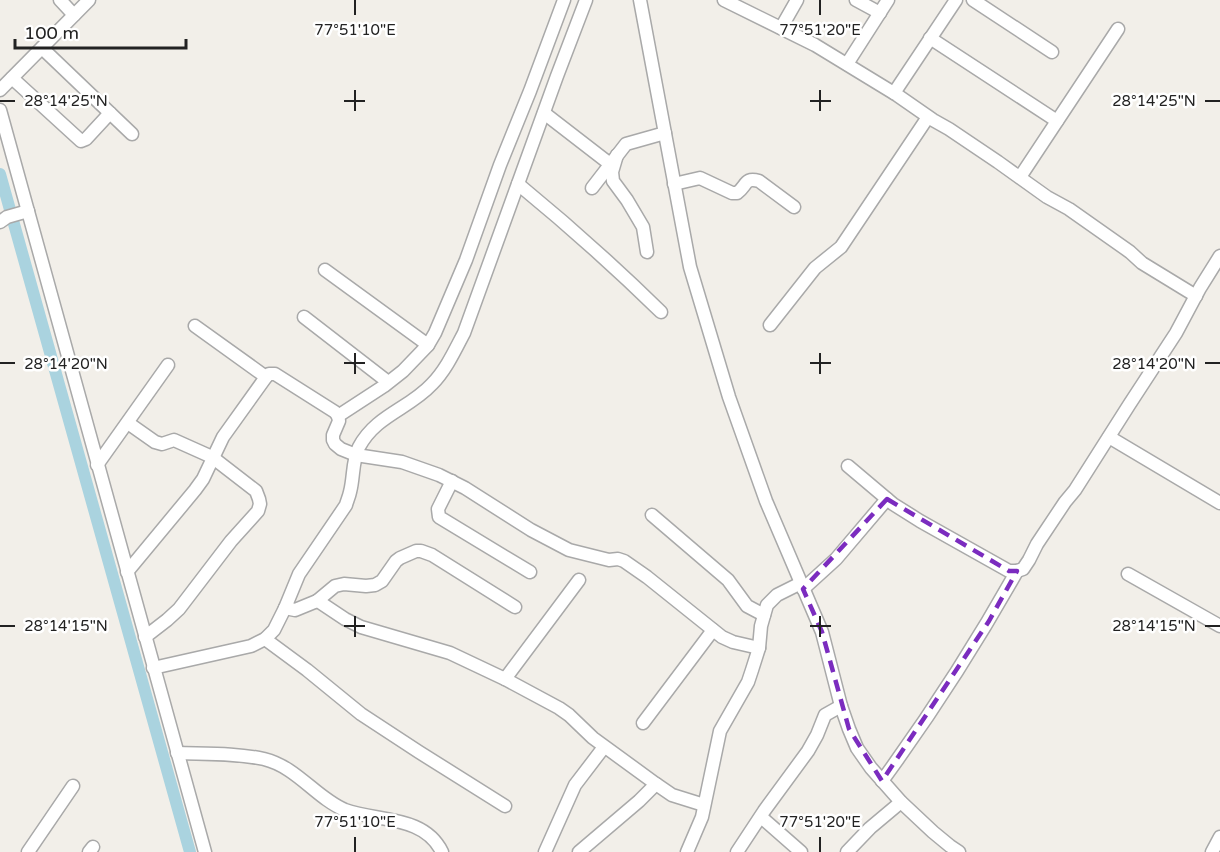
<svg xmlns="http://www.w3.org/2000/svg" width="1220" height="852" font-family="'Varela Round',sans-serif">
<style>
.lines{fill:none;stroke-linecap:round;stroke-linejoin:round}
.canal{stroke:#aad3df;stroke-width:12}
.minor-casing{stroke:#a9a9a9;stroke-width:15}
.minor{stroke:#fff;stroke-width:12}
.marked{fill:none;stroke:#7b2cbf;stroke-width:4.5;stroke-dasharray:12 8;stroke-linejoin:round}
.ticks{fill:none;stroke:#222;stroke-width:2}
.ticks-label{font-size:15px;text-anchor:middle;fill:#222;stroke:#fff;stroke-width:5;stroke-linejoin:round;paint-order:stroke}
</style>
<rect width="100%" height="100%" fill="#f2efe9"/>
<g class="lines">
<path class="canal" d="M0 174 190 852"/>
<g class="minor-casing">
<g id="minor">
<path d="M60 0 74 15"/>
<path d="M640 0 690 267 729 397 766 501 822 632 841 706 849 729 857 748 871 768 901 802 933 832 950 846 959 852"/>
<path d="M724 0 815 45 897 95 933 120 949 129 998 162 1047 197 1069 209 1130 252 1142 263 1196 296"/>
<path d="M856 0 880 13"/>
<path d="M973 0 1052 52"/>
<path d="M781 28 797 0"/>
<path d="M930 38 1057 121"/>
<path d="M42 48 132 134"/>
<path d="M847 64 888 0"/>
<path d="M12 78 81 141 86 139 110 113"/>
<path d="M0 90 89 0"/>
<path d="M894 93 956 0"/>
<path d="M0 110 205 852"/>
<path d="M544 113 610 164"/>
<path d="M617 155 612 172 613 181 627 200 643 227 647 252"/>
<path d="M1020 177 1118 29"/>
<path d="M518 184C568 225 615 267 661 312"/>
<path d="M674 184 700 178 732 193H737C747 186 744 177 759 181L794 207"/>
<path d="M592 188 626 144 665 133"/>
<path d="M0 222 7 217 28 211"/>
<path d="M325 270 428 345"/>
<path d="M304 317 388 382"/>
<path d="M770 325 815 268 841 247 928 117"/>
<path d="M195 326 266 377"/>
<path d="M338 416 384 386 403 371 428 345 435 333 466 260 500 165 530 91 564 0"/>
<path d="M128 423 155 442 162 444 174 440 212 457 256 491 259 499 260 504 258 511 231 541 179 609 167 620 145 637"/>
<path d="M1109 437 1220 503"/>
<path d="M97 465 168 365"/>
<path d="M848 466 893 504 920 521 1009 571H1017L1023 569 1029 560 1037 544 1065 502 1075 490 1129 405 1176 333 1200 288 1220 256"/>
<path d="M452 481 438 509 439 517 530 572"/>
<path d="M652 515 728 580 747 606 764 615"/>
<path d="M127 572 195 490 203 479 223 437 266 377 269 374H275L335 412 338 416 339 421 333 435V440L335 444 341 449 356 455 402 462 439 475 465 488 531 530 569 550 609 560 618 559 624 561 647 577 722 637 733 642 759 648"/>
<path d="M1128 574 1220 626"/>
<path d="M803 589 836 559 887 499"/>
<path d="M317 601 335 586 344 584 366 586 375 585 382 581 396 561 400 558 416 551H421L432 555 515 607"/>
<path d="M285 608 295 610 317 601 321 603 345 619 361 627 450 653 505 679 559 708 569 715 593 738 656 784 672 795 704 805"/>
<path d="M265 639 307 670 361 714 419 752 505 806"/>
<path d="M153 668 251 646 265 639 274 630 285 608 299 574 346 505C347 501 349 497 350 492 354 477 352 461 359 447 376 415 409 409 432 384 446 370 455 350 464 333L557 76 586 0"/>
<path d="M505 679 579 580"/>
<path d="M643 723 713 630"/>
<path d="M177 753C206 754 236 753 264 759 297 767 316 798 345 810 378 822 424 815 442 852"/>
<path d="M882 781C931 714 976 644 1017 571"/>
<path d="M761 817 801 852"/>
<path d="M28 852 73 786"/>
<path d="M89 852 93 847"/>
<path d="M545 852 575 785 604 747"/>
<path d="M579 852 639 801 656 784"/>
<path d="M687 852 702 817 720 731 748 682 752 670 759 648 761 626 767 605 777 595 801 583"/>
<path d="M737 852 764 811 808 751 817 735 825 715 841 706"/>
<path d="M847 852 870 828 901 802"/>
<path d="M1212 852 1220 837"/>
</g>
</g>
<use href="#minor" class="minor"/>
</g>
<path class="marked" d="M887 499 1009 571H1017L989 621 882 781 849 729 822 632 803 589Z"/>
<path class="ticks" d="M355 0V15M820 0V15M355 90V111M820 90V111M0 101H15M344 101H365M810 101H831M1205 101H1220M355 353V374M820 353V374M0 363H15M344 363H365M810 363H831M1205 363H1220M355 616V637M820 616V637M0 626H15M344 626H365M810 626H831M1205 626H1220M355 837V852M820 837V852"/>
<g class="ticks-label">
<text x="355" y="35">77°51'10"E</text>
<text x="820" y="35">77°51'20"E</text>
<text x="66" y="106">28°14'25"N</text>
<text x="1154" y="106">28°14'25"N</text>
<text x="66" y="369">28°14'20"N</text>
<text x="1154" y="369">28°14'20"N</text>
<text x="66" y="631">28°14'15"N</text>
<text x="1154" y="631">28°14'15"N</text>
<text x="355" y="827">77°51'10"E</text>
<text x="820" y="827">77°51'20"E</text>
</g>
<path d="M15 39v9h171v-9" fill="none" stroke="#222222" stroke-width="3"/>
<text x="24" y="39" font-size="18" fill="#222222" stroke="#ffffff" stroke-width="4.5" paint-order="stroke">100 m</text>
</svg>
